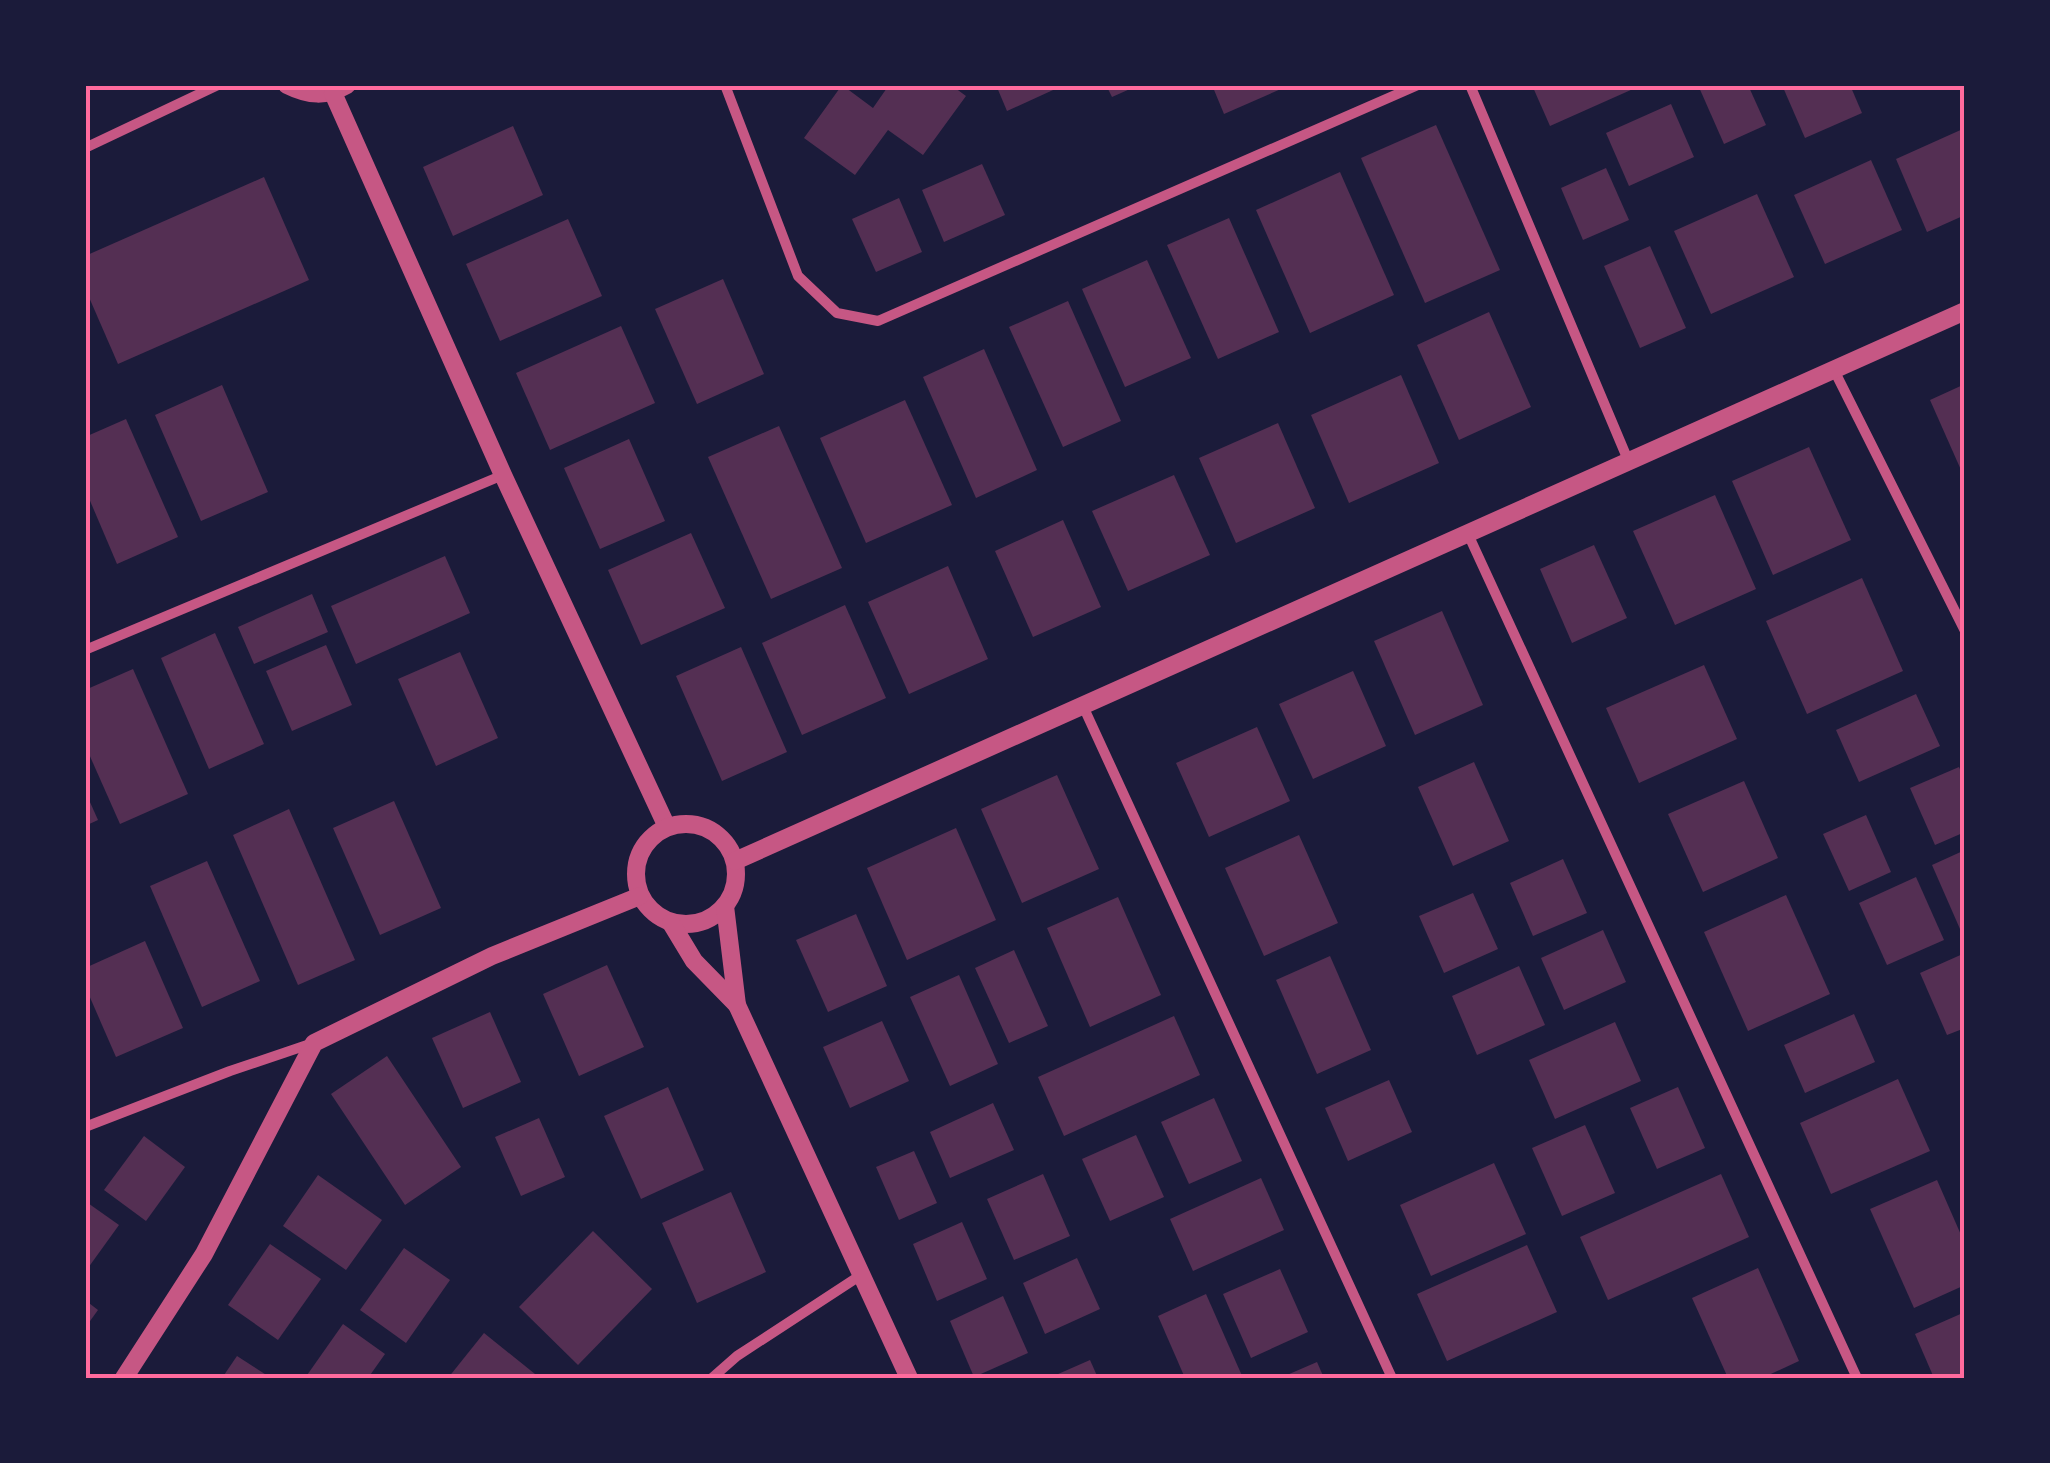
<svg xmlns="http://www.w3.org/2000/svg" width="2050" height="1463" font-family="'Nunito Sans',sans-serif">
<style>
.building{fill:#542f53}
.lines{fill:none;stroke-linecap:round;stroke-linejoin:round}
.minor{stroke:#c65784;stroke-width:10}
.tertiary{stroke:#c65784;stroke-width:18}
.neatline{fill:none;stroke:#ff6b9d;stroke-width:4}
</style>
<rect width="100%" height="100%" fill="#1b1b3a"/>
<g class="building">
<path d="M842 85 873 108 889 85H951L966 96 923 155 888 130 855 175 804 138Z"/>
<path d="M996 85H1064L1007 111Z"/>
<path d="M1106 85H1139L1112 97Z"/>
<path d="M1212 85H1290L1224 114Z"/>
<path d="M1532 85H1642L1550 126Z"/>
<path d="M1698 85H1748L1766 125 1724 144Z"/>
<path d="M1782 85H1850L1862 113 1805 138Z"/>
<path d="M1671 104 1694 157 1629 186 1606 133Z"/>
<path d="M1436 125 1500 270 1425 303 1361 158Z"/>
<path d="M513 126 543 195 453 236 423 167Z"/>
<path d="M1965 128V215L1927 232 1896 159Z"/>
<path d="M1871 160 1902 230 1825 264 1794 195Z"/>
<path d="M982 164 1005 215 944 242 922 190Z"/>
<path d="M1606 168 1629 220 1583 240 1561 188Z"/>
<path d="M1340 172 1394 295 1310 333 1256 210Z"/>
<path d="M264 177 309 280 118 364 85 288V256Z"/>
<path d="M1757 194 1794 277 1711 314 1674 231Z"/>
<path d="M899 198 922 252 876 272 852 219Z"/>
<path d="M1229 218 1279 332 1218 359 1167 245Z"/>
<path d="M568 219 602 296 500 341 466 264Z"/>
<path d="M1650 246 1686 328 1640 348 1604 266Z"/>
<path d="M1147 260 1191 358 1125 387 1082 289Z"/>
<path d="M723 279 764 374 697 404 655 309Z"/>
<path d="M1068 301 1121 421 1063 447 1009 327Z"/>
<path d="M1489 312 1531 407 1459 440 1417 345Z"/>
<path d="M621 326 655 403 550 450 516 373Z"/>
<path d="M984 349 1037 470 976 498 923 377Z"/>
<path d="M1401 375 1439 463 1349 503 1311 415Z"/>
<path d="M1965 384V479L1930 400Z"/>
<path d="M222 385 268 492 201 521 155 415Z"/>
<path d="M905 400 952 505 866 543 820 438Z"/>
<path d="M126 419 178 537 117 564 85 489V437Z"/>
<path d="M1278 423 1315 508 1236 543 1199 458Z"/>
<path d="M779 426 842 568 771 599 708 457Z"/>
<path d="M629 439 665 521 600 549 564 468Z"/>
<path d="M1809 447 1851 540 1773 575 1732 481Z"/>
<path d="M1174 475 1210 555 1128 591 1092 511Z"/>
<path d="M1715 495 1756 589 1675 625 1633 531Z"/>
<path d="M1063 520 1101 607 1033 637 995 551Z"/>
<path d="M691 533 725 608 641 645 608 570Z"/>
<path d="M1594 545 1627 618 1572 643 1540 569Z"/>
<path d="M445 556 470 613 356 664 331 606Z"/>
<path d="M948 566 988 659 909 694 868 602Z"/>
<path d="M1862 578 1903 671 1807 714 1766 621Z"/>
<path d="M312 594 328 632 254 664 238 627Z"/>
<path d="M845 605 886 698 802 735 762 643Z"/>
<path d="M1442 611 1483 705 1415 735 1374 641Z"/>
<path d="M215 633 264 744 209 769 161 658Z"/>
<path d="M326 645 352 705 292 731 266 671Z"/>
<path d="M741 647 787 752 722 781 676 676Z"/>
<path d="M460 652 498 738 436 766 398 679Z"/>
<path d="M1704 665 1737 739 1639 783 1606 708Z"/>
<path d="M133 669 188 794 120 824 85 745V690Z"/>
<path d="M1353 671 1386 746 1313 779 1279 704Z"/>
<path d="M1916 694 1940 746 1859 782 1836 730Z"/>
<path d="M1257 727 1290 801 1209 837 1176 763Z"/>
<path d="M1474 762 1509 841 1453 866 1418 787Z"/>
<path d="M1959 767 1965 781V832L1935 845 1910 788Z"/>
<path d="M1057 775 1099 869 1022 903 981 809Z"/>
<path d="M1744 781 1778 858 1703 892 1668 814Z"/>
<path d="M85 791 98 820 85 826Z"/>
<path d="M394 801 441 908 380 935 333 828Z"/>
<path d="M289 809 355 960 298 985 233 835Z"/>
<path d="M1866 815 1891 872 1849 891 1823 834Z"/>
<path d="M956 828 996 920 907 960 867 868Z"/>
<path d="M1299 835 1338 923 1264 956 1225 868Z"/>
<path d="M1965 850V926L1960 929 1932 865Z"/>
<path d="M1563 859 1587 913 1533 936 1510 883Z"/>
<path d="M207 861 260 981 202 1007 150 886Z"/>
<path d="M1916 877 1944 940 1887 965 1859 903Z"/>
<path d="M1473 893 1498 949 1444 973 1419 916Z"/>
<path d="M1786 895 1830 994 1748 1031 1704 932Z"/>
<path d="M1118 897 1161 995 1090 1027 1047 928Z"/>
<path d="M856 914 887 986 828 1012 796 940Z"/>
<path d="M1603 930 1626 982 1564 1010 1541 958Z"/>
<path d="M145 941 183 1028 116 1057 85 986V968Z"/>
<path d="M1014 950 1048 1026 1009 1043 975 968Z"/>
<path d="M1965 953V1028L1947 1035 1920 973Z"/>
<path d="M1330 956 1371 1050 1317 1074 1276 980Z"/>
<path d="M607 965 644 1047 579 1076 543 994Z"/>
<path d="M1519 966 1545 1025 1477 1055 1452 996Z"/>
<path d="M959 975 998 1064 950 1086 910 997Z"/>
<path d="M490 1012 521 1082 463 1108 432 1038Z"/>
<path d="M1854 1014 1875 1062 1805 1093 1784 1045Z"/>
<path d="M1174 1016 1200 1075 1064 1136 1038 1077Z"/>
<path d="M882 1021 909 1081 850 1108 823 1047Z"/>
<path d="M1615 1022 1641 1081 1555 1119 1529 1060Z"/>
<path d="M387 1056 461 1167 405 1205 331 1094Z"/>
<path d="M1898 1079 1930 1151 1831 1194 1800 1123Z"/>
<path d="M1389 1080 1412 1132 1348 1161 1325 1108Z"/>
<path d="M668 1087 704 1170 641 1199 604 1116Z"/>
<path d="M1678 1087 1705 1148 1657 1169 1630 1108Z"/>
<path d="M1214 1098 1242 1161 1189 1184 1161 1122Z"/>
<path d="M993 1103 1014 1150 950 1178 930 1132Z"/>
<path d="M539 1118 565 1177 521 1196 495 1137Z"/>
<path d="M1585 1125 1615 1193 1562 1216 1532 1148Z"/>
<path d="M1136 1135 1164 1197 1110 1221 1082 1159Z"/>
<path d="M144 1136 185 1167 146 1221 104 1190Z"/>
<path d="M914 1151 937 1203 899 1220 876 1167Z"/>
<path d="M1494 1163 1526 1234 1431 1276 1400 1205Z"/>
<path d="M1043 1174 1070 1236 1014 1260 987 1199Z"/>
<path d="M1721 1174 1749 1237 1608 1300 1580 1237Z"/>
<path d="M318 1175 382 1220 346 1270 283 1226Z"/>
<path d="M1261 1178 1284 1230 1193 1271 1170 1219Z"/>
<path d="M1937 1180 1965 1244V1285L1914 1308 1870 1209Z"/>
<path d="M731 1192 766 1272 697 1303 662 1223Z"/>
<path d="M85 1201 119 1225 88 1268 85 1267Z"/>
<path d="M962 1222 987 1279 937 1301 913 1244Z"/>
<path d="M593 1231 652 1289 578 1365 519 1307Z"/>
<path d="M270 1244 321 1279 278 1340 228 1305Z"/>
<path d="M1527 1245 1557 1312 1447 1361 1417 1294Z"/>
<path d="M404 1248 450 1280 406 1343 360 1310Z"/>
<path d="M1077 1258 1100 1309 1045 1334 1023 1283Z"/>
<path d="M1758 1268 1799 1361 1762 1378H1728L1692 1298Z"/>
<path d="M1280 1269 1308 1332 1251 1358 1223 1294Z"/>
<path d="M1206 1294 1243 1378H1185L1158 1316Z"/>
<path d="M1003 1296 1028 1353 974 1377 950 1321Z"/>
<path d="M85 1300 98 1310 85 1328Z"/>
<path d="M1965 1312V1378H1934L1915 1334Z"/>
<path d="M343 1324 385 1354 368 1378H305Z"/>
<path d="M484 1333 540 1378H448Z"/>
<path d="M237 1356 271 1378H222Z"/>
<path d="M1090 1360 1098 1378H1049Z"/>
<path d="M1317 1362 1324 1378H1280Z"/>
</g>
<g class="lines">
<g class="minor">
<path d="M725 85 798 276 837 313 878 321 1418 85"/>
<path d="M1470 85 1628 460"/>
<path d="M85 148 218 85"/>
<path d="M1834 370 1965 631"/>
<path d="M1468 534 1857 1378"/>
<path d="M85 650 503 475"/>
<path d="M1083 706 1392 1378"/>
<path d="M85 1127 230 1071 313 1043"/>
<path d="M712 1378 737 1356 861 1275"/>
</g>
<g class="tertiary">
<path d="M287 85C309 96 326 97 347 85"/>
<path d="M333 93 503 475 667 827"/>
<circle cx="686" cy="874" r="50"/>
<path d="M735 861 1965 311"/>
<path d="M725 906 737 1005 909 1378"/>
<path d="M671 923 694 961 737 1005"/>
<path d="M124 1378 204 1254 314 1043 492 956 640 896"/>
</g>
</g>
<rect width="2050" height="1463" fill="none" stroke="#1b1b3a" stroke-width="175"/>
<rect x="88" y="88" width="1874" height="1288" class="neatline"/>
</svg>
